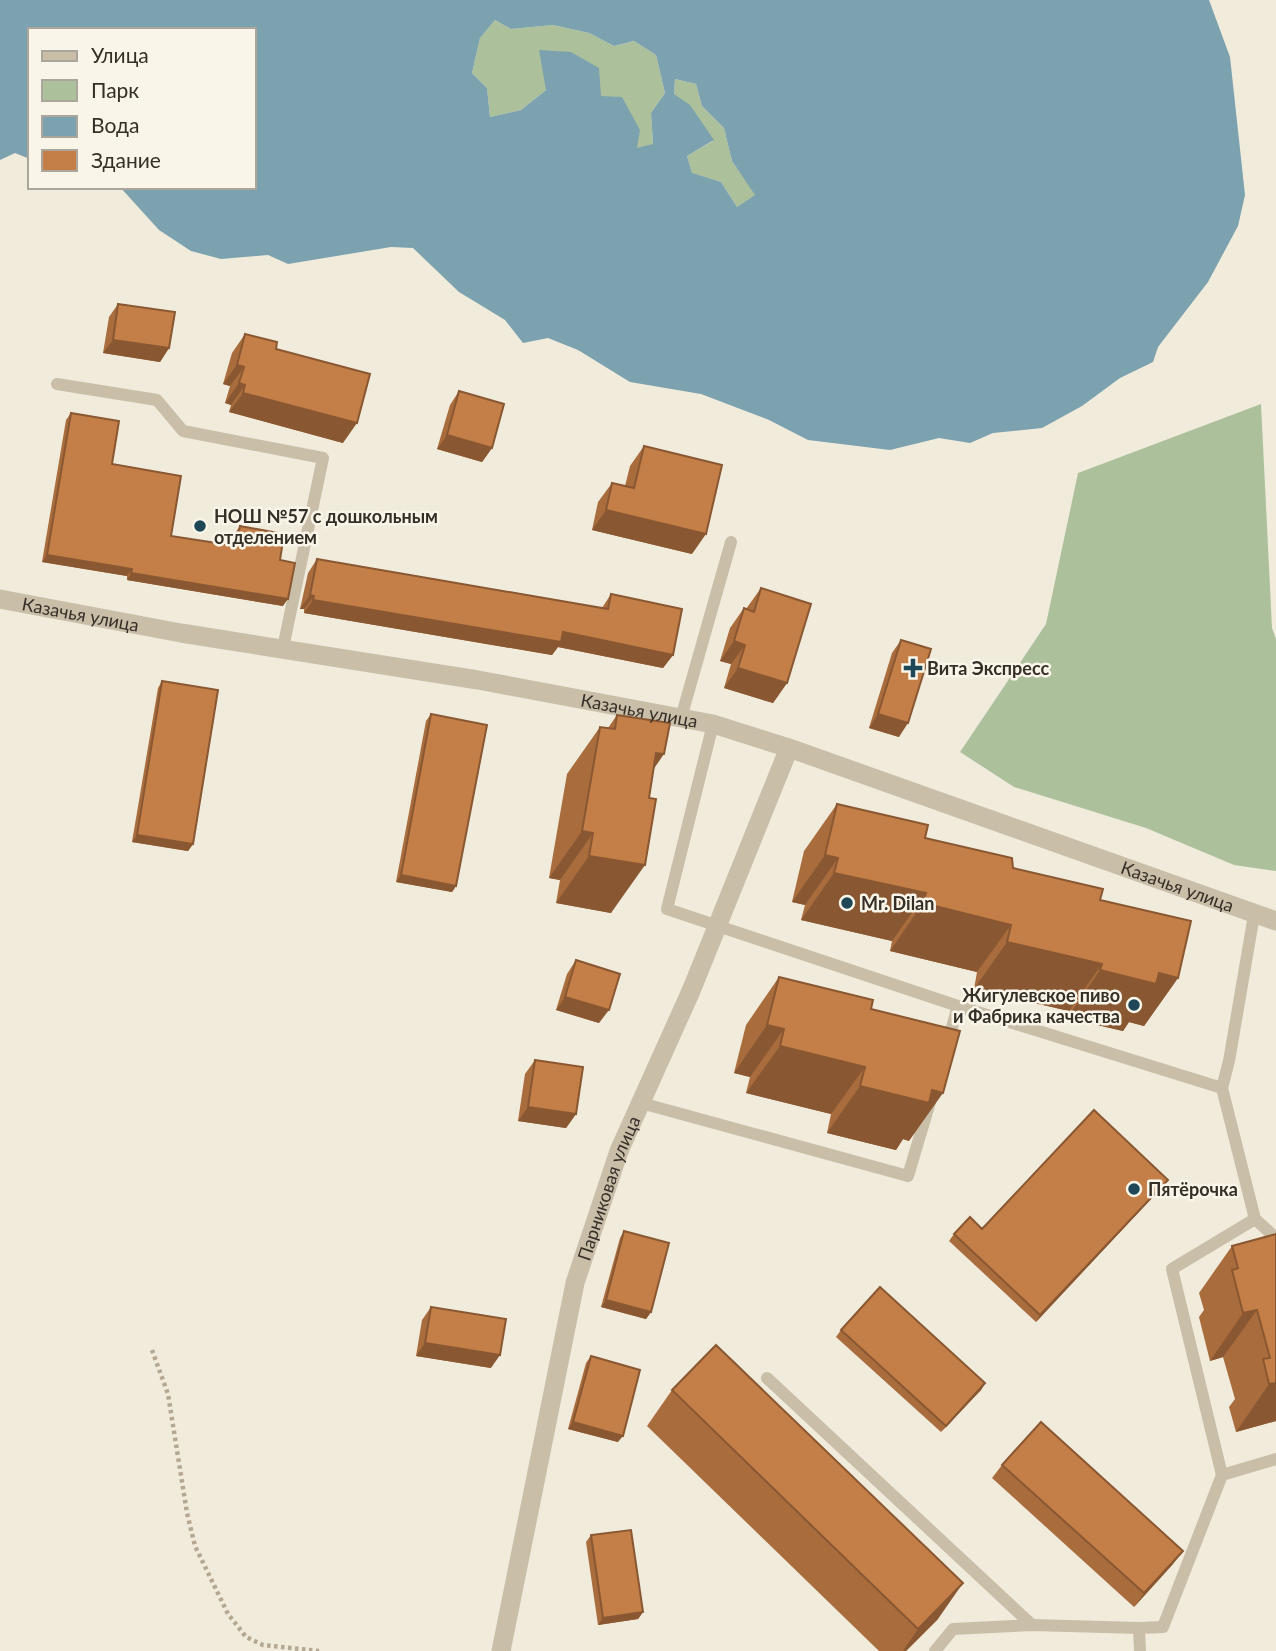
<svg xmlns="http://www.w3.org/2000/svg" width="1276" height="1651" font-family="Lato,sans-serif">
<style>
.green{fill:#adc09c}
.water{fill:#7ba2ae;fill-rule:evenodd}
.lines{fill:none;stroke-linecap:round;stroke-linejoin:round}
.path{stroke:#b5a892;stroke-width:4.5;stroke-dasharray:3.5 3.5;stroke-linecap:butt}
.service{stroke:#c9bea8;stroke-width:12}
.minor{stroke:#c9bea8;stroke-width:19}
.tertiary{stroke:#c9bea8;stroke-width:19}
.wall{fill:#a96c3d}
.shaded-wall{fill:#895832}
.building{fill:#c47e47;stroke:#895832;stroke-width:2}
.poi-dot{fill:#1e4857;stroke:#f9f5e8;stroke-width:2.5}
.labels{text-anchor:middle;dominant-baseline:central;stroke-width:5;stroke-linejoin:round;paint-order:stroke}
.poi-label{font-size:18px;font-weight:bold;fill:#362f28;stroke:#f9f5e8;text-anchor:start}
.street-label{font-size:18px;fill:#362f28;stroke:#f9f5e8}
</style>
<rect width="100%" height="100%" fill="#f1ebdc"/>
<g class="green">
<path d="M495 20 511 29 553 25 589 33 614 46 634 41 656 55 665 93 651 113 653 145 636 149 601 96 546 90 521 110 490 117 487 88 472 73 480 38Z"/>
<path d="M675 79 696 84 702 106 724 128 732 161 756 195 737 207 721 182 692 174 687 156 713 141 674 94Z"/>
<path d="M1261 404 1272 628 1276 639V871L1234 865 1146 828 1014 787 960 752 1046 624 1078 473Z"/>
</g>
<path class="water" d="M0 0H1209L1230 57 1245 195 1238 226 1208 282 1158 347 1153 362 1120 378 1082 406 1042 428 993 433 970 443 939 438 890 450 808 440 769 420 701 394 630 382 578 350 548 338 523 343 505 320 459 292 413 248 391 247 288 264 268 255 221 259 191 251 159 230 120 187H254V30H30V159L15 153 0 160ZM495 20 511 29 553 25 589 33 614 46 634 41 656 55 665 93 651 113 653 144 637 148 640 130 622 97 601 96 599 68 571 52 539 50 546 90 521 110 490 117 487 88 472 73 480 38ZM675 79 696 84 702 106 724 128 732 161 755 195 737 207 721 182 692 173 687 156 714 140 690 105 674 94Z"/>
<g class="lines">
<path class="path" d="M152 1350 168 1394 187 1513 195 1546 228 1614 246 1637 263 1645 319 1651"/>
<g class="service">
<path d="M57 384 157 400 183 431 323 458 283 648"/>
<path d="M681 718 731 542"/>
<path d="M713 724 667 909 958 1006 1222 1088 1229 1061 1254 915"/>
<path d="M947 1045 958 1006"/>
<path d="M1222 1088 1255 1219 1276 1238"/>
<path d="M641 1103 908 1176 930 1102"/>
<path d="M1255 1219 1172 1269 1222 1475 1276 1459"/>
<path d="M767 1378 1032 1625"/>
<path d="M1139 1628 1140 1651"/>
<path d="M935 1651 953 1629 1032 1625 1139 1628 1163 1627 1222 1475"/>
</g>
<path class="minor" id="s1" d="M501 1651 575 1283 619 1151 691 991 789 748"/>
<path class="tertiary" id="s2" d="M0 599 181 633 478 680 681 718 713 724 789 748 1276 921"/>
</g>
<g class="wall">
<path d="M118 304 169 348 160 362 103 353 109 317Z"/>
<path d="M245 334 276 349 343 443 229 412 231 405 225 403 230 386 223 384 232 353Z"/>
<path d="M459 391 492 448 482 462 437 449 450 405Z"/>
<path d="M71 413 171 536 233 546 235 533 240 526 280 560 283 606 127 580V576L42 562 66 420Z"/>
<path d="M644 446 692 554 592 530 598 502 612 483 625 486 630 466Z"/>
<path d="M317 559 602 608 611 594 673 655 663 668 558 647 552 655 304 613V609H300L308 573Z"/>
<path d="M761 588 787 683 773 703 724 688 731 664 720 661 730 628 744 608 746 609Z"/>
<path d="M901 640 899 737 869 728 892 653Z"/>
<path d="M162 681 193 844 188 851 132 842 158 688Z"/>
<path d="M431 714 456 886 452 892 396 882 426 721Z"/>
<path d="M617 715 653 770 611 913 556 903 560 880 549 878 567 774 600 727 608 728Z"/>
<path d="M837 804 925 838 1100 900 1178 978 1144 1026 1129 1022 1123 1031 1067 1018 1069 1011 974 989 977 972 890 951 892 941 801 920 805 905 792 902 804 851Z"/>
<path d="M576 960 599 1023 556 1010 567 974Z"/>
<path d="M779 977 871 1009 909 1141 903 1139 896 1150 827 1133 831 1114 746 1093 750 1077 734 1073 746 1025Z"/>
<path d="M535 1060 576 1114 566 1128 518 1121 525 1074Z"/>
<path d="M1163 1186 1036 1322 949 1241 954 1234Z"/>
<path d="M624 1231 651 1312 646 1319 601 1307 620 1238Z"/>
<path d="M1276 1234V1421L1236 1432 1229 1407 1235 1399 1223 1357 1210 1361 1199 1317 1204 1310 1199 1293 1232 1246Z"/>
<path d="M431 1307 491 1368 416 1356 422 1320Z"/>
<path d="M841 1330 985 1383 981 1390 941 1432 836 1337Z"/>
<path d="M591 1356 618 1442 568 1429 586 1363Z"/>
<path d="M672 1390 938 1619 906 1651H879L647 1426Z"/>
<path d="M1002 1465 1173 1564 1134 1607 992 1478Z"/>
<path d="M591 1535 643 1612 638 1619 598 1625 586 1542Z"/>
</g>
<g class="shaded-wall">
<path d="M113 340 169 348 160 362 103 353Z"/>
<path d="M237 365 244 367 230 386 223 384Z"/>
<path d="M239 383 245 385 231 405 225 403Z"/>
<path d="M243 393 357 423 343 443 229 412Z"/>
<path d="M447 435 492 448 482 462 437 449Z"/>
<path d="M606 510 706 534 692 554 592 530Z"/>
<path d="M47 555 132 569 127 576 42 562Z"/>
<path d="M131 573 288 599 283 606 127 580Z"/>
<path d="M310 595 314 596 304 609H300Z"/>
<path d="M313 600 563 632 673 655 663 668 558 647 552 655 304 613Z"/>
<path d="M734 641 745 645 731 664 720 661Z"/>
<path d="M738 668 787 683 773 703 724 688Z"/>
<path d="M878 714 908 723 899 737 869 728Z"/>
<path d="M656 753 664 754 631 802Z"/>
<path d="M582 831 593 833 560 880 549 878Z"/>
<path d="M137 835 193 844 188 851 132 842Z"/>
<path d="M825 855 838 858 805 905 792 902Z"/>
<path d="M589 856 645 865 611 913 556 903Z"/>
<path d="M834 873 926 893 892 941 801 920Z"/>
<path d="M401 875 456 886 452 892 396 882Z"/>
<path d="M923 903 1011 925 977 972 890 951Z"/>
<path d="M1007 942 1102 964 1069 1011 974 989Z"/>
<path d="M1100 970 1159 973 1178 978 1144 1026 1129 1022 1123 1031 1067 1018Z"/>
<path d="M565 997 609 1010 599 1023 556 1010Z"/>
<path d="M767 1025 784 1029 750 1077 734 1073Z"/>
<path d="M780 1046 865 1067 831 1114 746 1093Z"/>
<path d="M860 1086 932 1090 943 1093 909 1141 903 1139 896 1150 827 1133Z"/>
<path d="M528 1107 576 1114 566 1128 518 1121Z"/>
<path d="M1168 1180 1163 1186 1036 1322 1040 1315Z"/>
<path d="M606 1300 651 1312 646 1319 601 1307Z"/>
<path d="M1257 1310 1223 1357 1210 1361 1243 1313Z"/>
<path d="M425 1343 500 1355 491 1368 416 1356Z"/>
<path d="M985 1383 981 1390 941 1432 946 1426Z"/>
<path d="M1276 1383V1421L1236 1432 1269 1384Z"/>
<path d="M573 1422 623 1436 618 1442 568 1429Z"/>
<path d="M1183 1551 1173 1564 1134 1607 1144 1593Z"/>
<path d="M963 1583 938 1619 906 1651H903L918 1629Z"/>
<path d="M643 1612 638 1619 598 1625 603 1618Z"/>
</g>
<g class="building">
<path d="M118 304 175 312 169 348 113 340Z"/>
<path d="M245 334 277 342 276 349 370 374 357 423 243 393 245 385 239 383 244 367 237 365Z"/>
<path d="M459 391 504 404 492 448 447 435Z"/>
<path d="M71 413 119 421 112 464 181 476 171 536 236 546 240 526 284 534 280 560 295 563 288 599 131 573 132 569 47 555Z"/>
<path d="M644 446 722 465 706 534 606 510 612 483 634 488Z"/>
<path d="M317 559 608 609 611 594 682 609 673 655 563 632 561 642 313 600 314 596 310 595Z"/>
<path d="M761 588 811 604 787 683 738 668 745 645 734 641 744 608 754 612Z"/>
<path d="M901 640 931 649 908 723 878 714Z"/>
<path d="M162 681 218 690 193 844 137 835Z"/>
<path d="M431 714 487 725 456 886 401 875Z"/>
<path d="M617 715 670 723 664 754 656 753 649 798 656 799 645 865 589 856 593 833 582 831 600 727 615 729Z"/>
<path d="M837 804 928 825 925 838 1012 858 1013 868 1103 889 1100 900 1191 921 1178 978 1159 973 1156 984 1100 970 1102 964 1007 942 1011 925 923 903 926 893 834 873 838 858 825 855Z"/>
<path d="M576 960 620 974 609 1010 565 997Z"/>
<path d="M779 977 873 1000 871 1009 960 1031 943 1093 932 1090 929 1103 860 1086 865 1067 780 1046 784 1029 767 1025Z"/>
<path d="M535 1060 583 1067 576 1114 528 1107Z"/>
<path d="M1094 1110 1168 1180 1040 1315 954 1234 970 1217 982 1229Z"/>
<path d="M624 1231 669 1243 651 1312 606 1300Z"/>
<path d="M1276 1234V1383L1269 1384 1263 1359 1270 1358 1257 1310 1243 1313 1232 1270 1238 1268 1232 1246Z"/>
<path d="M880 1287 985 1383 946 1426 841 1330Z"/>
<path d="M431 1307 506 1319 500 1355 425 1343Z"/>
<path d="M716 1345 963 1583 918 1629 672 1390Z"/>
<path d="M591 1356 640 1370 623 1436 573 1422Z"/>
<path d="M1041 1422 1183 1551 1144 1593 1002 1465Z"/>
<path d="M631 1530 643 1612 603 1618 591 1535Z"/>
</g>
<g class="poi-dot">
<circle cx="200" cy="526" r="7"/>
<path d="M909.5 657.5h7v7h7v7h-7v7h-7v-7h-7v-7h7z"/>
<circle cx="847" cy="903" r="7"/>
<circle cx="1134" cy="1005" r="7"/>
<circle cx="1134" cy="1189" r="7"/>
</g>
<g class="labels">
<g class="poi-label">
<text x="214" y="516">НОШ №57 с дошкольным<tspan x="214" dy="21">отделением</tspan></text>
<text x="927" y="668">Вита Экспресс</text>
<text x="861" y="903">Mr. Dilan</text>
<text x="1120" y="995" text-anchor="end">Жигулевское пиво<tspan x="1120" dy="21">и Фабрика качества</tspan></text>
<text x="1148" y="1189">Пятёрочка</text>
</g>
<g class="street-label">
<text stroke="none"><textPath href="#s2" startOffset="82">Казачья улица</textPath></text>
<text stroke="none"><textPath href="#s2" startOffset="649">Казачья улица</textPath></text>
<text stroke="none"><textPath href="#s2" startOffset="1216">Казачья улица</textPath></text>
<text stroke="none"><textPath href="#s1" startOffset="476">Парниковая улица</textPath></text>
</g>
</g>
<rect x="28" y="28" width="228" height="161" fill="#f9f5e8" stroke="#aba69b" stroke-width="2"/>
<rect x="42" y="51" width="35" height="10" fill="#c9bea8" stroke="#aba69b" stroke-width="2"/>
<text x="91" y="63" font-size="21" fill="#362f28">Улица</text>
<rect x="42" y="80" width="35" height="21" fill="#adc09c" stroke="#aba69b" stroke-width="2"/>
<text x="91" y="98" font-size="21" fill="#362f28">Парк</text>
<rect x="42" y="116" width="35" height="21" fill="#7ba2ae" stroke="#aba69b" stroke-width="2"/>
<text x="91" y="133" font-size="21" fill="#362f28">Вода</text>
<rect x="42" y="150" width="35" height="21" fill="#c47e47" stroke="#aba69b" stroke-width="2"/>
<text x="91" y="168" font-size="21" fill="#362f28">Здание</text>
</svg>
